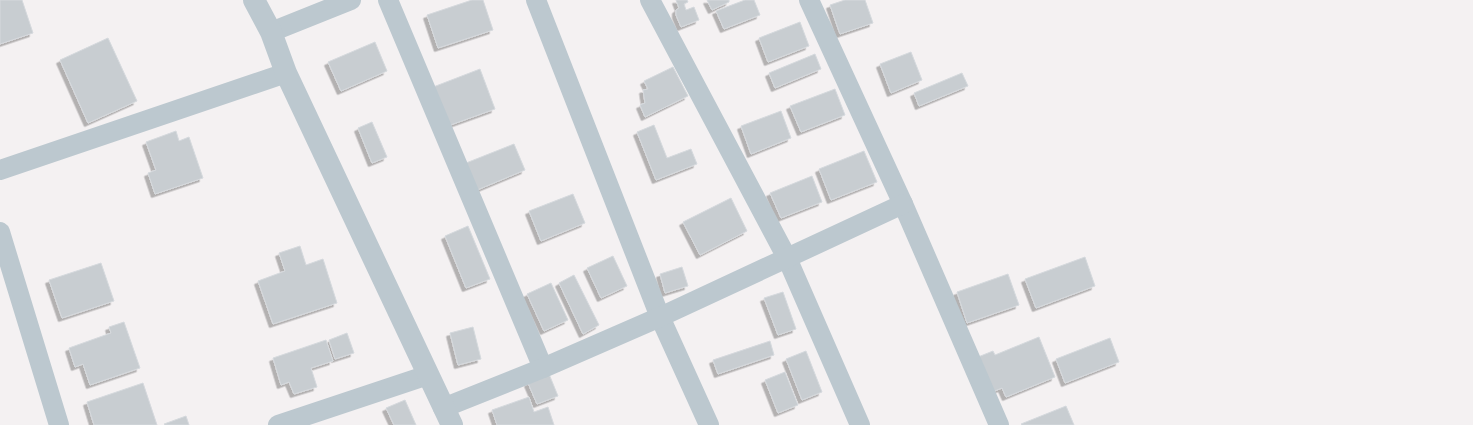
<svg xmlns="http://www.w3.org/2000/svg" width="1473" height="425" font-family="Roboto,sans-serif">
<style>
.building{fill:#c8cdd1;stroke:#d5d9dd;filter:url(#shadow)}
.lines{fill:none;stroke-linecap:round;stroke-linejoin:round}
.minor{stroke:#bcc8cf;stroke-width:20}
.tertiary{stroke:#bcc8cf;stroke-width:22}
</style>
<defs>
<filter id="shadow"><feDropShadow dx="-3.5" dy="3.5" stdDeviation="0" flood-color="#0004"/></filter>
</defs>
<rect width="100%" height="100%" fill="#f4f1f2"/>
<g class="building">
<path d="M0 0H22L33 33 0 44Z"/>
<path d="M472 0H483L493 30 438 48 427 15Z"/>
<path d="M676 0H687L688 2 684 4 686 10 694 7 699 20 681 27 676 15V10L679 8Z"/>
<path d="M707 0H729V2L712 10Z"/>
<path d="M745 0H754L760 15 724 29 716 11Z"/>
<path d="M845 0H865L873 23 840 34 830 5Z"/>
<path d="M800 22 809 46 768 62 759 38Z"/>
<path d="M108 38 137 101 88 123 60 60Z"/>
<path d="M375 42 387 71 341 91 328 62Z"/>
<path d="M911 52 922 80 891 93 880 64Z"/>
<path d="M815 54 821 69 775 88 769 73Z"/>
<path d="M673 67 688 96 645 117 640 105 645 103 643 90 648 89 644 81Z"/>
<path d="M480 69 495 109 442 128 428 89Z"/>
<path d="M962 73 968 86 919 106 914 93Z"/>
<path d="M835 89 845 115 801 132 790 106Z"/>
<path d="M781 111 791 138 751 154 741 126Z"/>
<path d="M372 122 387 157 372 163 358 128Z"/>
<path d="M654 125 667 158 691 149 697 164 656 180 637 132Z"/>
<path d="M176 131 179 141 189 137 203 178 155 194 148 173 156 170 146 142Z"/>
<path d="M514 144 525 170 477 190 466 163Z"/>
<path d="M864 151 877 182 831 200 819 169Z"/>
<path d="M812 176 822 202 781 218 770 193Z"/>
<path d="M573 194 585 223 541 241 529 211Z"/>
<path d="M731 198 747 231 700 255 683 222Z"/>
<path d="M468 226 490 279 466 288 445 236Z"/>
<path d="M300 246 306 265 323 259 337 303 273 324 258 281 285 271 279 253Z"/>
<path d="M613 256 627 286 601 298 587 268Z"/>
<path d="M1085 257 1095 286 1036 308 1025 279Z"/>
<path d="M101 263 114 301 62 318 49 280Z"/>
<path d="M682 267 688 286 665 293 660 274Z"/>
<path d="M1008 274 1019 305 967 323 957 292Z"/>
<path d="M574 275 599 325 583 334 559 283Z"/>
<path d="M551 283 568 320 544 331 527 294Z"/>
<path d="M783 292 796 329 778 335 764 298Z"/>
<path d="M124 322 140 368 90 385 83 364 75 367 69 348 111 333 109 327Z"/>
<path d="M473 327 481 359 458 365 450 333Z"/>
<path d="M347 333 354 353 335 359 329 340Z"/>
<path d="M1039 337 1055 377 1006 397 1002 388 992 392 978 357 993 351 995 355Z"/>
<path d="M1110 338 1119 362 1065 383 1056 359Z"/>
<path d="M326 340 333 361 311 368 317 387 294 394 289 382 281 385 273 358Z"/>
<path d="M770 341 774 355 718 374 713 360Z"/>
<path d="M806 351 822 392 802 400 786 359Z"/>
<path d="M785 372 798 405 778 413 765 380Z"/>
<path d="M549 374 558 396 537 404 528 383Z"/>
<path d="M143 383 157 425H94L87 402Z"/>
<path d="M529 397 534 412 548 407 554 425H497L492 410Z"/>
<path d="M405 400 416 425H394L386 408Z"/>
<path d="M1066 406 1074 425H1022L1021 424Z"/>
<path d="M186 416 189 425H165L164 424Z"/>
</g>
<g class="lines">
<g class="minor">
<path d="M388 0 543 368"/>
<path d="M536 0 660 317 709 425"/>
<path d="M650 0 787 258 860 425"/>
<path d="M809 0 903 204 999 425"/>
<path d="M271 32 351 0"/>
<path d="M0 170 286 73"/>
<path d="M0 232 59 425"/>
<path d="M443 408 543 368 660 317 903 204"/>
<path d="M278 425 428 375"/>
</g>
<path class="tertiary" d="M254 0 271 32 286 73 452 425"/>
</g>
</svg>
